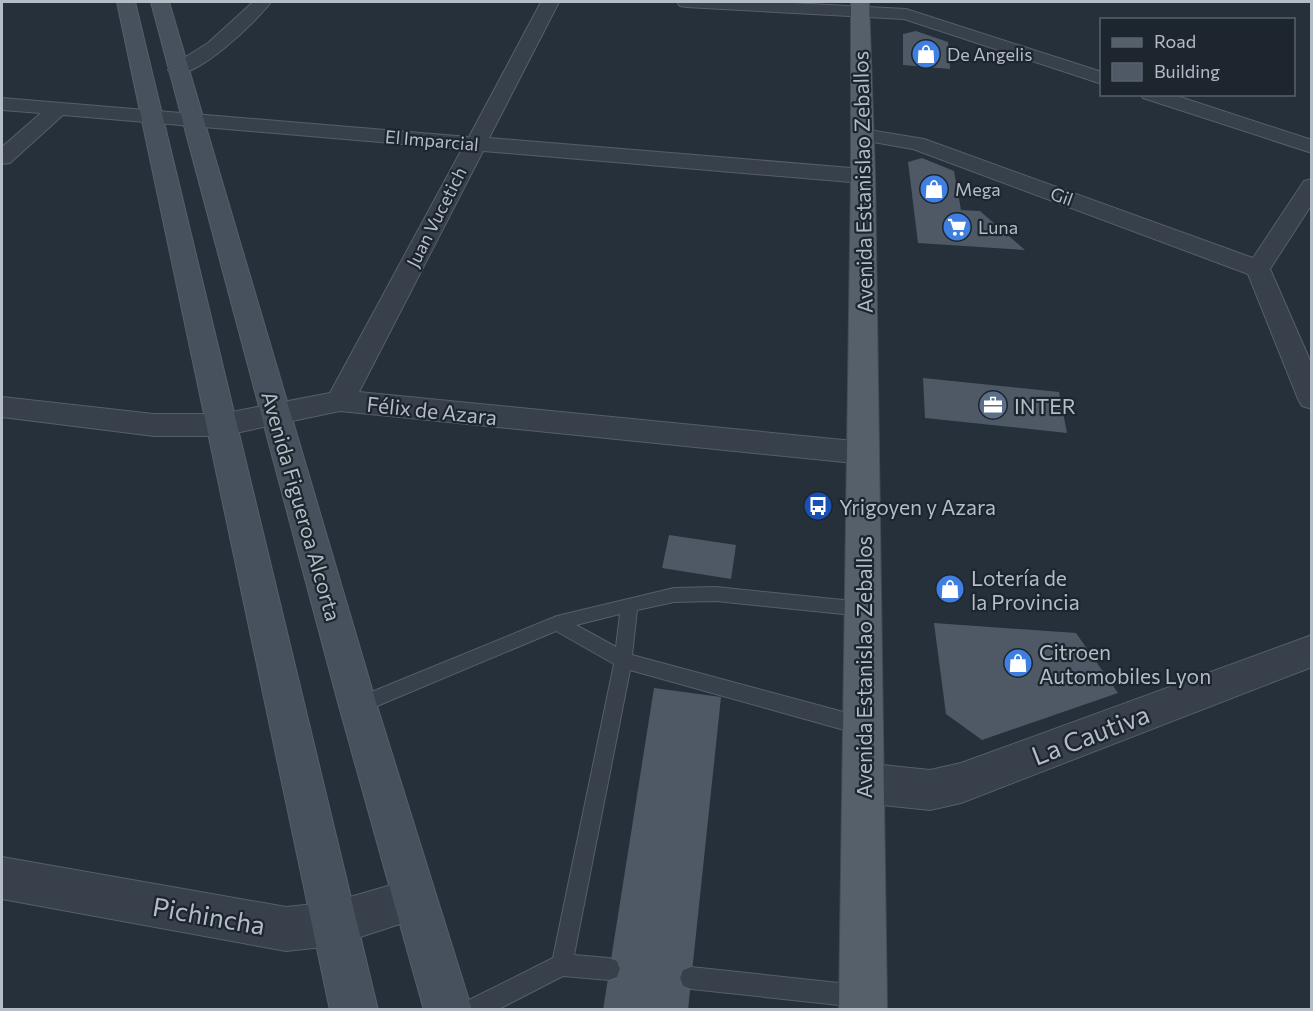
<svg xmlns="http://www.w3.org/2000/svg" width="1313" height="1011" font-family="Commissioner,sans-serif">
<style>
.building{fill:#4e5965}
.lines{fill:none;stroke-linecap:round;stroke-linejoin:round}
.lane-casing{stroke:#565f68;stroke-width:2}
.street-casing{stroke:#565f68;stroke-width:2}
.secondary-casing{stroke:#565f68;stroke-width:2}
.primary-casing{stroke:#444d56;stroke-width:2}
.lane{fill:#38414b;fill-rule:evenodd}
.street{fill:#38414b;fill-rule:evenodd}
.secondary{fill:#47515d;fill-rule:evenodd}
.primary{fill:#56606b;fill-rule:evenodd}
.labels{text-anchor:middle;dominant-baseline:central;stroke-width:4.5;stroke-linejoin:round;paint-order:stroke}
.far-poi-label{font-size:18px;fill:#b4bcc6;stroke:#1d262f;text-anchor:start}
.far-street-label{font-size:18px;fill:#b4bcc6;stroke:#1d262f}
.street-label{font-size:21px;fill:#b4bcc6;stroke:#1d262f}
.poi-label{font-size:21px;fill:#b4bcc6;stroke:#1d262f;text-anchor:start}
.near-street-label{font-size:26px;fill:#b4bcc6;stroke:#1d262f}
</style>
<rect width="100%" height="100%" fill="#25303a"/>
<g class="building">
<path d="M916 31 948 42 950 69 903 65V34Z"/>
<path d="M922 158 954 171 961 210 980 211 1025 250 918 243 908 162Z"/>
<path d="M923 378 1059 392 1067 433 925 418Z"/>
<path d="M669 535 736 545 731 579 662 568Z"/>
<path d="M934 623 1076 633 1118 693 982 740 946 714Z"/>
<path d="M654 688 721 697 688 1010H603Z"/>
</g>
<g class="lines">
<g class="lane-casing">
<g id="lane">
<path d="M716 587 863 602 869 604 871 609 869 614 863 616 716 601 674 602 637 610 632 655 862 717 868 720 871 726 868 732 862 735 630 670 574 955 609 958 617 961 620 969 617 977 609 980 563 976 497 1010H462L465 1002 553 958 614 664 556 631 358 714 352 712 349 706 352 700 557 616 674 588ZM620 614 616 647 576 625Z"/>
<path d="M691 967 858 985 866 988 869 996 866 1004 858 1007 691 989 683 986 680 978 683 970Z"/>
</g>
</g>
<g class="street-casing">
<g id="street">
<path d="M253 2H271C256 22 196 80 171 74L168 70 171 66 208 43Z"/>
<path d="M541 2H559L489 138 863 169 871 171 874 176 871 181 863 183 483 151 359 392 864 442 875 445 879 453 875 461 864 464 340 411 221 436H154L2 417V397L154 414H221L330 393 462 149 63 115 10 163 2 164V147L41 113 2 110V98L469 137Z"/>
<path d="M677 2H772L906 9 1102 72V84L904 19 686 7 680 6Z"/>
<path d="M1140 94H1171L1312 140V153L1143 98Z"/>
<path d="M863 129 924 139 1253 258 1304 181 1312 179V204L1270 269 1312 365V409L1302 406 1298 399 1248 274 913 149 856 139 853 135 856 131Z"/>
<path d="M1312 635V667L961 803 930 810 863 803 849 797 843 783 849 769 863 763 930 770 961 763Z"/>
<path d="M2 857 286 907 333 902 415 878 430 884 436 899 430 914 333 946 286 951 2 899Z"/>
</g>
</g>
<g class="secondary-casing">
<g id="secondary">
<path d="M117 2H135L378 1010H330Z"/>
<path d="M151 2H169L377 706 472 1010H424L339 706Z"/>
</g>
</g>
<g class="primary-casing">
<path id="primary" d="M851 2H869L875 176 887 1010H839L851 176Z"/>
</g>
<use href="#lane" class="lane"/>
<use href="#street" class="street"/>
<use href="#secondary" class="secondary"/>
<use href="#primary" class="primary"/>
</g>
<defs>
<g id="shop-disc" transform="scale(1.5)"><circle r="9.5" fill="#3f7fe0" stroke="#1d262f"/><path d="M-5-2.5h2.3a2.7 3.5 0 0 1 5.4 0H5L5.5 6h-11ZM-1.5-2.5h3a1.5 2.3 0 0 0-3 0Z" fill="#fff"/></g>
<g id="supermarket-disc" transform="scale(1.5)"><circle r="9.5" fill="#3f7fe0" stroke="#1d262f"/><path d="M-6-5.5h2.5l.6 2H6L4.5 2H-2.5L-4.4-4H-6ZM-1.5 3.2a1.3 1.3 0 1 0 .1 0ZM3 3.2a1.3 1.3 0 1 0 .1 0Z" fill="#fff"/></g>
<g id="office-disc" transform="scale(1.5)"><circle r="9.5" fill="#5c6f8a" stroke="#1d262f"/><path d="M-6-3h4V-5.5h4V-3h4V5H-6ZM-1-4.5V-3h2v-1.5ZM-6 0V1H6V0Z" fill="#fff"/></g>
<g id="bus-disc" transform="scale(1.5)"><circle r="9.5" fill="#1a4fb4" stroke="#1d262f"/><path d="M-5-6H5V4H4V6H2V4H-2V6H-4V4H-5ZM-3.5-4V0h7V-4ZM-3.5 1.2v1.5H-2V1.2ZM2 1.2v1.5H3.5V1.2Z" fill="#fff"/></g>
</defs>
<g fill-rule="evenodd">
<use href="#shop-disc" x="926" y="54"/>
<use href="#shop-disc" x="934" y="189"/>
<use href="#supermarket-disc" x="957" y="227"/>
<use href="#office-disc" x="993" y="405"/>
<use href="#bus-disc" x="818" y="506"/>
<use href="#shop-disc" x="950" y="589"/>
<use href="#shop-disc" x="1018" y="663"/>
</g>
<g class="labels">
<g class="far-poi-label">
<text x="947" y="54">De Angelis</text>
<text x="955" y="189">Mega</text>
<text x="978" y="227">Luna</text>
</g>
<g class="far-street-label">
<text transform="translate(432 140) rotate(5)">El Imparcial</text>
<text transform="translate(1062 196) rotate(20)">Gil</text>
<text transform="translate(436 217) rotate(-63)">Juan Vucetich</text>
</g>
<g class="street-label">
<text transform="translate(862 182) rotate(-91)">Avenida Estanislao Zeballos</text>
<text transform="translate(432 410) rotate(6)">Félix de Azara</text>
<text transform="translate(302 506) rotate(74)">Avenida Figueroa Alcorta</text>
<text transform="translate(863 667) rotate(-90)">Avenida Estanislao Zeballos</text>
</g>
<g class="poi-label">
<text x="1014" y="405">INTER</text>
<text x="839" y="506">Yrigoyen y Azara</text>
<text x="971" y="577">Lotería de<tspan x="971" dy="24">la Provincia</tspan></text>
<text x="1039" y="651">Citroen<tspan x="1039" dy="24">Automobiles Lyon</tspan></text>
</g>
<g class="near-street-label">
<text transform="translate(1090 734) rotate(-21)">La Cautiva</text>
<text transform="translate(209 915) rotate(10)">Pichincha</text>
</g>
</g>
<rect width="1313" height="1011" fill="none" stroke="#b4bcc6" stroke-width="6"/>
<rect x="1100" y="18" width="195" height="78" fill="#1d262f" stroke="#59626b" stroke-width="1.5"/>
<rect x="1112" y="38" width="30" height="9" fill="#56606b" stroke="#59626b" stroke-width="1.5"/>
<text x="1154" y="48" font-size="18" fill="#b4bcc6">Road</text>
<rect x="1112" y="63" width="30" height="18" fill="#4e5965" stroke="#59626b" stroke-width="1.5"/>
<text x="1154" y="78" font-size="18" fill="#b4bcc6">Building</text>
</svg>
